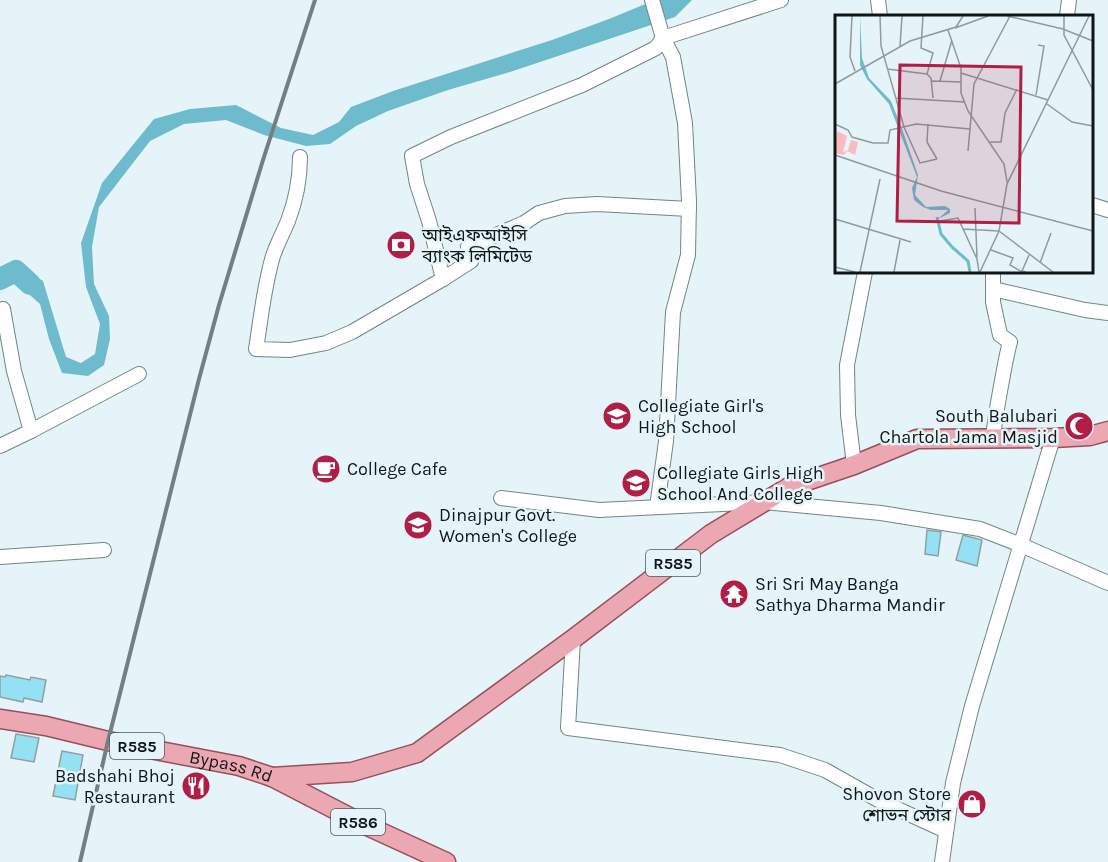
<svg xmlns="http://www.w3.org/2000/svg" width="1108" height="862" font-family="Karla,'Noto Sans Bengali',sans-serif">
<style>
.water{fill:#6ebbce}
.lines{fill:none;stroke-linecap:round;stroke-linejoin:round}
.river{stroke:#6ebbce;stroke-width:22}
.building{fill:#94e1f4;stroke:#909fa3;stroke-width:1.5}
.minor-casing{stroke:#758387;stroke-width:16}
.major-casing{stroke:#974f5a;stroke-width:21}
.minor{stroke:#fff;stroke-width:14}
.major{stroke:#eca8b2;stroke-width:18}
.rail{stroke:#757f82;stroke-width:4}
.labels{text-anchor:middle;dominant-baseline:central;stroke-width:5;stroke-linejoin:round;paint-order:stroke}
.shield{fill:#e4f4f8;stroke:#50585a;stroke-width:1.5}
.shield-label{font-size:16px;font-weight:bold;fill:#101516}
.poi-label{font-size:18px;fill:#101516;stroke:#e4f4f8;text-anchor:start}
.street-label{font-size:18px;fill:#101516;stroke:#e4f4f8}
.inset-river{fill:none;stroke:#6ebbce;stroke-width:3}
.inset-road{fill:none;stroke:#8f9b9e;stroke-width:1.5}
.view{fill:#b01d45;fill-opacity:0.15;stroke:#b01d45;stroke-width:3}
.inset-edge{fill:none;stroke:#101516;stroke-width:3}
</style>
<rect width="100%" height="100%" fill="#e4f4f8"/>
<path class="water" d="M655 0H692L675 17 510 72 448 90 388 111 356 126 330 144 306 146 264 135 226 120 184 124 150 141 99 207 92 247 94 284 109 316 110 339 104 365 88 376 62 373 49 339 40 304 22 288 21 267 43 281 66 357 81 363 95 354 100 324 86 287 81 243 102 183 154 119 190 109 236 105 281 128 313 135 339 122 351 107 393 91 552 40 609 19Z"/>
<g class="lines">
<path class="river" d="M0 279 16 271 30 284"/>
</g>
<g class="building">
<path d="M927 530 941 532 938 556 925 554Z"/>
<path d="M963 535 982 540 977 566 956 560Z"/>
<path d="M6 675 30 680 31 677 46 680 42 702 24 698 23 702 0 697V676L5 677Z"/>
<path d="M16 734 39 738 34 762 11 758Z"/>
<path d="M62 751 83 755 75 800 53 796Z"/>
</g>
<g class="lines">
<g class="minor-casing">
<g id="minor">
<path d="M652 0 663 38 673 57 685 123 689 201 688 255 673 312 666 441 657 507"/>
<path d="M878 0 880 16"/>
<path d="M1067 16 1069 0"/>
<path d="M300 157C300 179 296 200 288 221 283 233 277 244 273 256 264 286 261 318 256 349L290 350 326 343 352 332 443 279 471 261 468 247 524 223 539 213 565 206 597 204 689 209"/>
<path d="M1092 205 1108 210"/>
<path d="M443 279 429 221 417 184 412 156 451 137 582 85 656 48 663 38 781 0"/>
<path d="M993 289 1085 310 1108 313"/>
<path d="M31 431 139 374"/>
<path d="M993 438C995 417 999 397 1003 375 1005 364 1007 353 1010 342L1000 335 993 302V272"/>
<path d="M0 446 31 431 14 371 3 309"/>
<path d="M854 465 848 415 847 365 865 272"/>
<path d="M501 498 599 510 764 502 881 513 980 529 1021 545 1108 583"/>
<path d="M0 557 104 550"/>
<path d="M573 639 568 728 780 755 825 770 880 801 946 831"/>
<path d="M942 862 953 783 972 706 1053 438"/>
</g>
</g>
<g class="major-casing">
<g id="major">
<path id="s1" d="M0 719 46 726 108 741 239 766 272 777 363 824 446 862"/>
<path d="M272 777 352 772 417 753 573 639 711 534 789 487 854 465 917 439 1053 438 1090 436 1108 431"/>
</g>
</g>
<use href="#minor" class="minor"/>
<use href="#major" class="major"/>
<path class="rail" d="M80 862 108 741 199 379 219 305 263 160 315 0"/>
</g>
<defs>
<g id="bank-disc" transform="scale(1.5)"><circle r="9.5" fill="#b01d45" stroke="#e4f4f8"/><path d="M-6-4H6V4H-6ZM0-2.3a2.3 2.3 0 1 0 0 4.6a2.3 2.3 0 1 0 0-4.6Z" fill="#fff"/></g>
<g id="university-disc" transform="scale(1.5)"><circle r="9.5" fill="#b01d45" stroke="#e4f4f8"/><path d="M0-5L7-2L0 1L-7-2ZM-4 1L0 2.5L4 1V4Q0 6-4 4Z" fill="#fff"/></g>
<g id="mosque-disc" transform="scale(1.5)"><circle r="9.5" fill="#b01d45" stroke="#e4f4f8"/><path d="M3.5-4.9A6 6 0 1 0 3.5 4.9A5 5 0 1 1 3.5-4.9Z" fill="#fff"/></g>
<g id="cafe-disc" transform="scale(1.5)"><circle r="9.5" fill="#b01d45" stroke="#e4f4f8"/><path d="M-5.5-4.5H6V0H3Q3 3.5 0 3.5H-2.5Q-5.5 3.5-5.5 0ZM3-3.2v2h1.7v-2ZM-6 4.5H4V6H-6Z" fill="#fff"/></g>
<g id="school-disc" transform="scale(1.5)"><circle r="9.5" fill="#b01d45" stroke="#e4f4f8"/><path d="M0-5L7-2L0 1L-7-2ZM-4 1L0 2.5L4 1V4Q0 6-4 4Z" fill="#fff"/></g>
<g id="temple-disc" transform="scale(1.5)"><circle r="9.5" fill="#b01d45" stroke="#e4f4f8"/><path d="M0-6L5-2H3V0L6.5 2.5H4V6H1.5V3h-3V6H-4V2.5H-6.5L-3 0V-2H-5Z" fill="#fff"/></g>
<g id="restaurant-disc" transform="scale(1.5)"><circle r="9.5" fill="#b01d45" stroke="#e4f4f8"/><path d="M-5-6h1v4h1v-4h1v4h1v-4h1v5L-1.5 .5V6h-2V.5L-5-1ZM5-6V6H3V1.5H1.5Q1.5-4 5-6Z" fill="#fff"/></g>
<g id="shop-disc" transform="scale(1.5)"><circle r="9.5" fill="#b01d45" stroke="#e4f4f8"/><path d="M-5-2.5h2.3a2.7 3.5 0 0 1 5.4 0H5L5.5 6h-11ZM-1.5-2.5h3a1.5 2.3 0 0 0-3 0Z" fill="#fff"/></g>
</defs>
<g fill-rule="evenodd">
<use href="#bank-disc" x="401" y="245"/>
<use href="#university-disc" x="617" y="416"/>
<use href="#mosque-disc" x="1079" y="426"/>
<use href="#cafe-disc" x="326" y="469"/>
<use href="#school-disc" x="636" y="483"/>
<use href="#university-disc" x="418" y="525"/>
<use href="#temple-disc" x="734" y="594"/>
<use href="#restaurant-disc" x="196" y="786"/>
<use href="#shop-disc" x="972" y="804"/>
</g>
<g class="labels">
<g class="shield">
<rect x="646" y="550" width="54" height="26" rx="4.5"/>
<rect x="110" y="733" width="54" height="26" rx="4.5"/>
<rect x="331" y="809" width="54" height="26" rx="4.5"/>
</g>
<g class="shield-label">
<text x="673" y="563">R585</text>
<text x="137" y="746">R585</text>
<text x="358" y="822">R586</text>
</g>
<g class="poi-label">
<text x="422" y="235">আইএফআইসি<tspan x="422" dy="21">ব্যাংক লিমিটেড</tspan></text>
<text x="638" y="406">Collegiate Girl's<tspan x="638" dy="21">High School</tspan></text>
<text x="1058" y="416" text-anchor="end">South Balubari<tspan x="1058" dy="21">Chartola Jama Masjid</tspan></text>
<text x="347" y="469">College Cafe</text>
<text x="657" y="473">Collegiate Girls High<tspan x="657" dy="21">School And College</tspan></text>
<text x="439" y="515">Dinajpur Govt.<tspan x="439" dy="21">Women's College</tspan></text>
<text x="755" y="584">Sri Sri May Banga<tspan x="755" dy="21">Sathya Dharma Mandir</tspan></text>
<text x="175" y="776" text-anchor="end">Badshahi Bhoj<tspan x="175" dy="21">Restaurant</tspan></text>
<text x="951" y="794" text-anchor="end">Shovon Store<tspan x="951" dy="21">শোভন স্টোর</tspan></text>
</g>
<g class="street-label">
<text stroke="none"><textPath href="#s1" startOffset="236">Bypass Rd</textPath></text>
</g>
</g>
<g transform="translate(835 15)">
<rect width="258" height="258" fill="#e4f4f8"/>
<path d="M2 116 12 121 8 137 13 135 16 125 23 127 20 140 12 136 9 140 0 138Z" fill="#fcbac0"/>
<path d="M25 1 27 43 34 63 56 86 66 111 83 160 80 180 91 192 110 191 115 194V198L103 204 113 195H96L88 192 79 185 77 173 82 162 54 89 32 64 25 50Z" fill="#6ebbce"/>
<path class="inset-river" d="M102 202 106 219 117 232M117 232 133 246 135 257"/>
<path class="inset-road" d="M17 1 15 42 20 56M45 1 46 31 69 112 85 148 102 144M88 1 86 33 98 38 92 59 96 63 98 83M172 1 228 14 258 26M229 1V20L258 75M120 13 153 1M113 15 126 53V78L133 96 169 149 172 167M65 31 67 1M52 54 92 59M126 58 213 85M97 66 126 67M105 66 117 25M0 69 75 26 121 12 128 1M201 80 209 31 203 30M60 83 130 87M212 89 237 107 258 111M0 109 13 115 17 122 38 128H53L55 115 81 109 135 114M93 109 92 127 102 144M155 127H166L170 98 182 74M133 136 139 69 175 1M0 140 106 176 258 216M140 193 142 242M0 204 76 227M105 206 123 203 142 244 144 257M128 214 164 216M164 216 218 257M156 235 178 243 175 250 187 257M205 248 216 218M0 252 20 257M25 257 45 164M59 257 65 225M145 257 164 216 172 169 254 1M191 257 187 256 194 240"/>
<path class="view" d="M65 50 186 52 184 208 62 206Z"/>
<rect width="258" height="258" class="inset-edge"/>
</g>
</svg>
